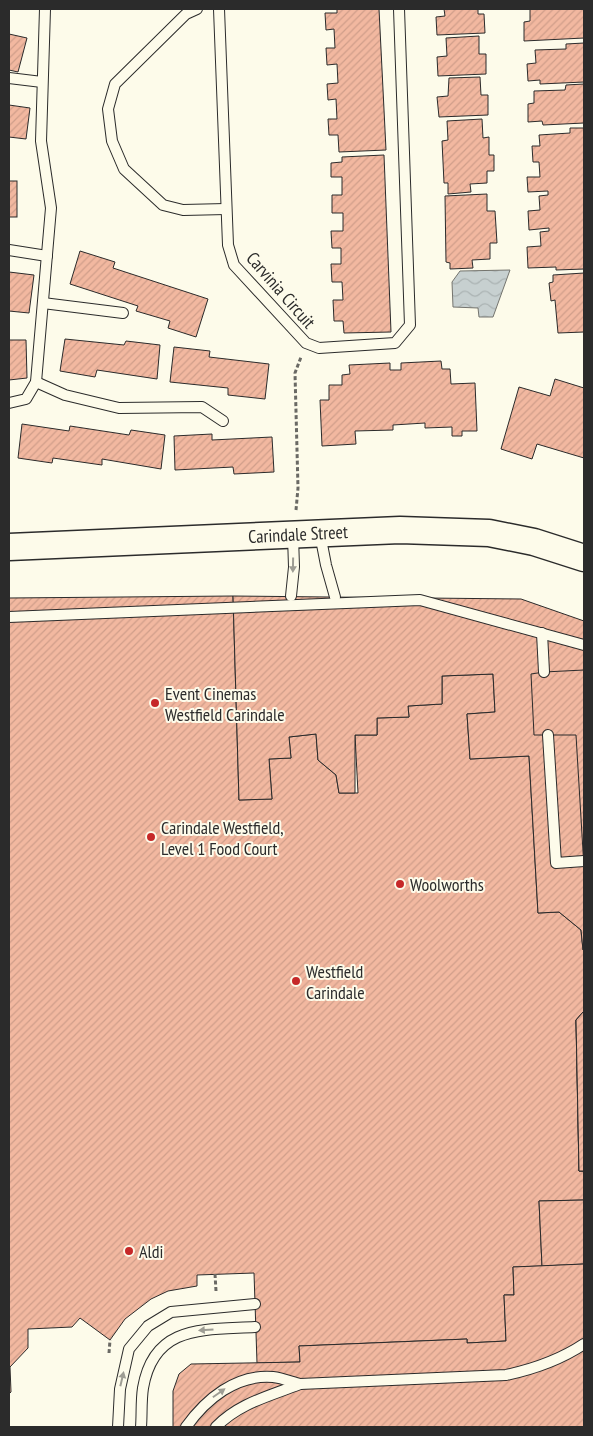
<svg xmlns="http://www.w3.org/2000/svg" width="593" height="1436" font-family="'PT Sans Narrow',sans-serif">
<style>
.water{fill:url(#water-waves);stroke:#74746e}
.building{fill:url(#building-hatch);stroke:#2b2b2b}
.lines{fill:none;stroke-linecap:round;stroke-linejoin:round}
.service-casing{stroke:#2b2b2b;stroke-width:12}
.tertiary-casing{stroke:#2b2b2b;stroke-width:29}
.path{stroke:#6a6964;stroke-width:3;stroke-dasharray:4 2.5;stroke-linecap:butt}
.service{stroke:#fdfbea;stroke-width:10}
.tertiary{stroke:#fdfbea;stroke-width:26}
.oneway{fill:#9e9d94}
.poi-dot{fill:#c62828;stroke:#fdfbea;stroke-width:2}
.labels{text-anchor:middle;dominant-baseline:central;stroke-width:4;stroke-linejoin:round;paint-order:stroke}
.street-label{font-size:18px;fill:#2b2b2b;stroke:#fdfbea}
.poi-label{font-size:18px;fill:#2b2b2b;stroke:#fdfbea;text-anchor:start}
</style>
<defs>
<pattern id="water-waves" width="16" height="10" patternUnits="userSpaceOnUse" patternTransform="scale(1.25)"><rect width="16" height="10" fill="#c7d0d0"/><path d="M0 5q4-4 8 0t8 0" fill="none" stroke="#abb3b3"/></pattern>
<pattern id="building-hatch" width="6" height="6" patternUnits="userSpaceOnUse" patternTransform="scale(1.25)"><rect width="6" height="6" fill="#f2b8a0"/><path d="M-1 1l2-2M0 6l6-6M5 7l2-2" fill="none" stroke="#d09e8a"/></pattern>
</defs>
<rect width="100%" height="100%" fill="#fdfbea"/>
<path class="water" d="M510 270 493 317H479L478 308 453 307 452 282 460 271Z"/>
<g class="building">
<path d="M337 9H379L386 150 339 152 338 135H329L328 119H337L336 99 328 100 327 84 338 83 337 64 327 65 326 48H335L334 29 326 30 325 13H337Z"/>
<path d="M444 9H478V14H484L485 33 437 35 436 17 445 16Z"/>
<path d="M530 9H584V38L524 41V22L530 21Z"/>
<path d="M9 34 27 38 18 72 9 70Z"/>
<path d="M479 36V54H486V74L438 76 437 57 447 56 446 38Z"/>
<path d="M584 43V82L540 84V80L528 81 527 64 536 63 535 50 566 49V44Z"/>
<path d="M480 77 481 95H488V115L439 117 437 97 448 96 449 78Z"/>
<path d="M584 84V123L543 125 542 121 528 122V104L534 103V91L565 90 566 85Z"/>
<path d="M9 105 30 108 26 139 9 137Z"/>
<path d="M482 119 483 138 489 137V155H494V171H487V183L470 184 471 192 448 194V183H444L442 141 448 140 447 121Z"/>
<path d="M570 128H584V269L556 270V267L528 268 527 247 541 246 540 232 549 231V228L529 230 528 211 540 210 539 196 548 195V191L528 192 527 177H540L539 162H533L532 146H540L539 135 570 133Z"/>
<path d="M384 155 391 332 344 333 343 321H334L333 300H343L342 282H332L331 264H341V248H332L331 231H343V213H332V195H342V177H331V163L342 162V157Z"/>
<rect x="9" y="181" width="8" height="36"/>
<path d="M487 194V211H495L497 243H490V259L472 260 473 268 450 269V263L446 262 445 196Z"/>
<path d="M80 251 115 262 113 268 208 299 196 337 168 328 170 321 136 311 138 306 70 284Z"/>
<path d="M9 272 34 275 29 313 9 311Z"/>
<path d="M584 273V332L558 333 555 300 551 301 549 283 553 282V275Z"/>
<path d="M65 339 124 345 126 341 160 345 157 379 97 370 95 377 60 371Z"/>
<path d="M9 340H26L27 378 9 380Z"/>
<path d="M174 347 210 351 209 357 269 364 265 399 228 395V388L170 382Z"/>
<path d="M441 361 442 369H450L451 384 475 383 477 431H462V436H452V427L425 428V423L393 425V430L355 431 356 444 322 446 320 400H329V385H342V375L350 374 349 365 390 363V370H401V363Z"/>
<path d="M555 379 584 388V458L537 444 532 459 501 449 519 387 550 396Z"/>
<path d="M22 424 69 431 70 426 129 435 131 430 165 435 161 469 102 459V465L53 458 52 463 18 458Z"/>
<path d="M212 434V440L272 437 274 472 234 474 233 467 175 470 174 436Z"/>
<path d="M233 596 239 800 272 799 269 759 291 758 289 737 316 734 318 760 336 775 339 793H358L355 735H377V718L409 717 408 706 442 704V676L493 674 495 712 467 714 470 759 529 756 538 913 559 912 581 930 583 950H584V1011L576 1020 579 1171H584V1200L539 1201 542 1266 513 1267 514 1295H504L506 1341 467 1343V1339L299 1346 300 1362 257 1363 254 1273 197 1275V1286L168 1291 151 1299 125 1319 110 1340 80 1318 72 1327 28 1329V1348L10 1367 11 1392 9 1394V598Z"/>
<path d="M233 596 521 599 584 621V950H583L581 930 559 912 538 913 529 756 470 759 467 714 495 712 493 674 442 676V704L408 706 409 717 377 718V735H355V793H339L336 775 318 760 316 734 289 737 291 758 269 759 272 799 239 800Z"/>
<path d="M584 670V868L576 735H534L531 674 544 672Z"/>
<path d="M584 1011V1171H579L576 1020Z"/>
<path d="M584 1011V1171H579L576 1020Z"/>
<path d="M584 1200V1264L542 1266 539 1201Z"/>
<path d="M584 1264V1427H173V1391L179 1374 191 1364 300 1362 299 1346 467 1339V1343L506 1341 504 1295H514L513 1267Z"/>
</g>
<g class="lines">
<g class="service-casing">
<g id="service">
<path d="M197 9 186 14 115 84 108 109 112 141 124 169 163 205 183 210 226 209"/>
<path d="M219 9 228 245 234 265 306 343 319 348 395 343 410 325 399 9"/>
<path d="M9 78 42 82"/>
<path d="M9 250 47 256"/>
<path d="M43 303 123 313"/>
<path d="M36 382 65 395 119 408 202 407 223 421"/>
<path d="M9 403 26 399 36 382 51 208 41 141 45 9"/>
<path d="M320 534 326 565 335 597"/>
<path d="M291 596 294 567 293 536"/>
<path d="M9 617 420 600 584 645"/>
<path d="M542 633 544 672"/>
<path d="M548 735 556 863 584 861"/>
<path d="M118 1427 120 1389 129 1349 148 1326 171 1312 255 1304"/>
<path d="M141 1427C142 1415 141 1401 143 1388 154 1324 204 1330 255 1327"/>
<path d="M186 1427C206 1399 236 1374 273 1377 282 1378 292 1382 300 1384L506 1375C534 1369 560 1360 584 1344"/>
<path d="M216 1427C239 1403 270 1396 300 1384"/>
</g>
</g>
<g class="tertiary-casing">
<path id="tertiary" d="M9 547 400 530 489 533 534 542 584 558"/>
</g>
<g class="path">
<path d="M296 510 298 488 295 373 301 357"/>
<path d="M215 1274 216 1291"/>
<path d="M109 1353 110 1340"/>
</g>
<use href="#service" class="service"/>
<use href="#tertiary" class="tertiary"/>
</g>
<defs><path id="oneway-solid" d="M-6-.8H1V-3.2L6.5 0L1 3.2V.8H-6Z" transform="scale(1.25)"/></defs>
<g class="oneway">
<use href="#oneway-solid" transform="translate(293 565) rotate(91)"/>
<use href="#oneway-solid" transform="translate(206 1330) rotate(176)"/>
<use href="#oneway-solid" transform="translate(122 1379) rotate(-77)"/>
<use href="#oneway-solid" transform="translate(219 1393) rotate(-35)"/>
</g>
<g class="poi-dot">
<circle cx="155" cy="703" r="5"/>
<circle cx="151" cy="837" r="5"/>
<circle cx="400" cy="884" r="5"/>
<circle cx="296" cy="981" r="5"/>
<circle cx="129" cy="1251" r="5"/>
</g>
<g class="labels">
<g class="street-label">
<text transform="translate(281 290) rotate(49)">Carvinia Circuit</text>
<text transform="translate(298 534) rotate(-3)">Carindale Street</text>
</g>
<g class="poi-label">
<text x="165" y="693">Event Cinemas<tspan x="165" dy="21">Westfield Carindale</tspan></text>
<text x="161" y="827">Carindale Westfield,<tspan x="161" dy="21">Level 1 Food Court</tspan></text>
<text x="410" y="884">Woolworths</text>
<text x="306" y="971">Westfield<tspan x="306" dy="21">Carindale</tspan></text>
<text x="139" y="1251">Aldi</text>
</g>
</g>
<rect width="593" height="1436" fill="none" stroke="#2b2b2b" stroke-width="20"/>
</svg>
